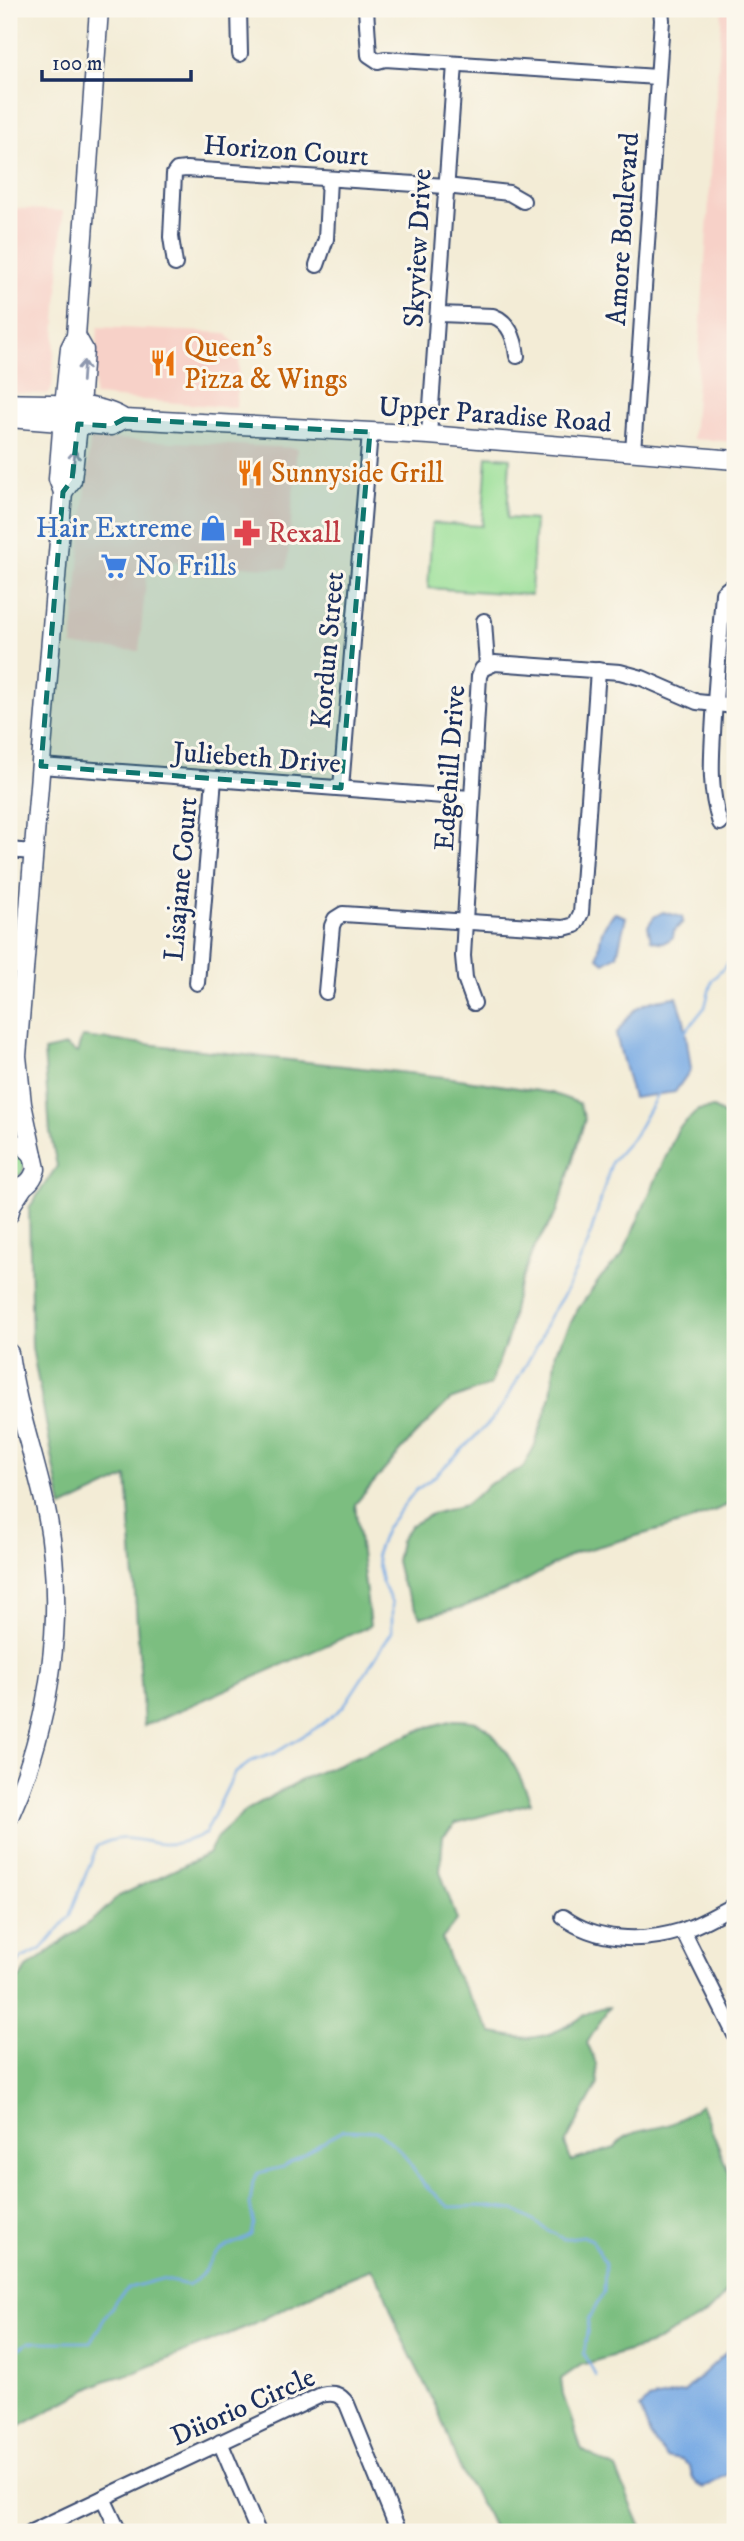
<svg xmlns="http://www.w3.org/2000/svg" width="744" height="2541" font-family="'IM FELL DW Pica',serif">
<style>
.built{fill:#f7d1c8}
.green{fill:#9adf97;stroke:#5a877a;stroke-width:2}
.forest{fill:#7bbe80;stroke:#4b766f;stroke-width:2}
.water{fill:#78aae4;stroke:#4a6ca1;stroke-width:2}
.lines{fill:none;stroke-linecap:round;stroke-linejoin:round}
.stream{stroke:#78aae4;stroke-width:2.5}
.minor-casing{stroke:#3b4b70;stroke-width:18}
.major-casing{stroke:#3b4b70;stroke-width:21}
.minor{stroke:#fff;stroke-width:14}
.major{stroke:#fff;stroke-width:18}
.oneway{stroke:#8d97ae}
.marked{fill:#0f766e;fill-opacity:0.2;stroke:#0f766e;stroke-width:5;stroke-dasharray:14 9;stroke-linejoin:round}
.labels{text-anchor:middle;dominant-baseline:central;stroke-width:6;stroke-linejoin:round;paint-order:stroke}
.street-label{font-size:28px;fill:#1b2f5e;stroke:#fbf7ec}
.food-label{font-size:28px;fill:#c56008;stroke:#fbf7ec;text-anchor:start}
.shop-label{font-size:28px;fill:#366cbe;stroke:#fbf7ec;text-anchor:end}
.health-label{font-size:28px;fill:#be3a42;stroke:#fbf7ec;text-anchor:start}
</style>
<rect width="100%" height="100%" fill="#fbf7ec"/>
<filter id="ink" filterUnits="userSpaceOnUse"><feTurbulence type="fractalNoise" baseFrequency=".0143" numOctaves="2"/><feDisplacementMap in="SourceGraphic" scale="14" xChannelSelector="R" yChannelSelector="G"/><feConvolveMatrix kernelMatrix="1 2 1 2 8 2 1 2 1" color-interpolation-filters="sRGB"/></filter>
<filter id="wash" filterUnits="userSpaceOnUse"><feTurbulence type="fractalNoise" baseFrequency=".00686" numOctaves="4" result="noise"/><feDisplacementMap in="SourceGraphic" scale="28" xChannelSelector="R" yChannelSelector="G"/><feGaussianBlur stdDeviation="1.57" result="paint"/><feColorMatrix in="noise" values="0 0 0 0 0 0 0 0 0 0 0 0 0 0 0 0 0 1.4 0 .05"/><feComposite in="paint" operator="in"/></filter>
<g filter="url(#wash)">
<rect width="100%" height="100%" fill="#f3ecd6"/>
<g class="built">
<path d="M722 9H735V442L693 439Z"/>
<path d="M9 208 63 211 52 387 50 392 47 394 9 393Z"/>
<path d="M98 327 226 333 240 350 236 408 94 396Z"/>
<path d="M92 438 297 448 287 569 148 560 139 651 72 646 90 440Z"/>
</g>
<g class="green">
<path d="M487 456 510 458 507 518 535 520 531 595 428 588 432 523 482 526Z"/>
<path d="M14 1154 22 1157 25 1164 22 1174 15 1177 9 1176V1155Z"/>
</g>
<g class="forest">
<path d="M82 1037 453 1078 551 1093 579 1103 585 1119 557 1212 534 1248 517 1291 508 1337 490 1385 450 1400 413 1437 355 1504 370 1626 144 1726 127 1477 62 1508 32 1348 29 1208 57 1166 50 1132 44 1051 66 1046 77 1053Z"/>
<path d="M713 1108 735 1120V1502L687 1522 575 1553 516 1586 463 1607 421 1617 401 1582 396 1561 400 1541 411 1525 432 1514 465 1505 491 1483 523 1468 535 1445 551 1395 556 1351 578 1309 602 1276 622 1256 678 1129 698 1110Z"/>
<path d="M454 1720C460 1720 469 1720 476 1722 499 1731 523 1780 531 1803L456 1823 443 1836 440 1871 457 1920 442 1939 453 1970 492 2033C525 2039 538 2042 569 2025 585 2017 589 2008 609 2007L587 2043 596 2064 598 2084 565 2144 571 2161 615 2148C627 2126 658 2132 677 2121 685 2116 693 2110 701 2104L729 2173 735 2216V2284L706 2314 649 2345 581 2365 561 2379 563 2395 582 2450 616 2469 643 2532H495L484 2509 461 2472 439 2413 399 2332 383 2288 371 2269 327 2287 251 2325 136 2372 104 2381 9 2432V1992L29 1966 99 1915 119 1896 208 1854 217 1837 248 1809 307 1777 425 1728Z"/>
</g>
<g class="water">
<path d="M663 912 682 917 683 922 674 931 673 937C665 944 661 943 651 940L648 926 654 917Z"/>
<path d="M615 913 626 917 617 955 604 963 598 958C600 939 600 926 615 913Z"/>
<path d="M677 997 684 1019 691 1069 675 1092 633 1098 616 1035C635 1005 641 1001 677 997Z"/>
<path d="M735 2344V2470L704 2488C693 2483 692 2477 690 2466L681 2460 666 2457 650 2435 640 2408 649 2400 684 2392Z"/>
</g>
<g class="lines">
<g class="stream">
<path d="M685 1032 705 1007 712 980 735 956"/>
<path d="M9 1974 22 1958 42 1949 69 1917 97 1846C124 1832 135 1841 162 1844 177 1845 192 1839 205 1834L234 1774 252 1761 275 1753 321 1725 343 1707 392 1632V1603L382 1582 376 1554 386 1528 415 1491 435 1476 490 1422 503 1405 540 1340 549 1317 566 1291 588 1243 612 1161 634 1136 659 1092"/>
<path d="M9 2355 29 2342H90L116 2300 129 2288 161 2279 188 2285C205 2276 204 2268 215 2255 225 2244 240 2243 251 2235L254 2224 250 2205 253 2181 258 2173 283 2167 343 2130 378 2131 401 2151 424 2185 449 2207 483 2206 515 2210 563 2239 583 2236 592 2240 605 2263 604 2292 589 2319 584 2353 596 2376"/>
</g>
</g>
</g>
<g filter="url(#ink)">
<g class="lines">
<g class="minor-casing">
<g id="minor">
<path d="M239 9 240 54"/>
<path d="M366 9 369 55 378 61 385 59 657 77"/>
<path d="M175 264 171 237 174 174 177 170 186 169 446 186 509 193 523 201"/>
<path d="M317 265 326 239 329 179"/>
<path d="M439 314 493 316C510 322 515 339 517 356"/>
<path d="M429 435 455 64"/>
<path d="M633 452 662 20 661 9"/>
<path d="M484 621 487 665"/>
<path d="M41 766 470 798"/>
<path d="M341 788 370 432"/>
<path d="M720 823C708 787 712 753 714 716 717 675 720 634 723 593L729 588H735"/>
<path d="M9 850 32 852"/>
<path d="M197 983 214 779"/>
<path d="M326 992 332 926 335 919 343 914 564 928 575 925 581 913 598 670"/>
<path d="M474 1003 465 978 463 956 479 676 482 669 495 663 620 672 642 678 697 702 735 706"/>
<path d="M563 1917C596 1941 641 1943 680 1931 699 1926 717 1914 735 1905"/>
<path d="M683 1931 735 2035"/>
<path d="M220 2442 258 2532"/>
<path d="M103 2498 119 2532"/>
<path d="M31 2532 321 2395C334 2392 340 2394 347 2404L399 2532"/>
</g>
</g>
<g class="major-casing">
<g id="major">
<path d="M9 403C42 405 97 400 124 419L429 435 735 460"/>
<path d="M9 418 111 426 124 419"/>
<path d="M63 492 72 480 80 407 84 350 76 336"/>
<path d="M9 1129 11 1090"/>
<path d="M9 1144 23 1145 33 1155"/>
<path d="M9 1188C23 1189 32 1183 36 1169L22 1104 17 1056 63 492 58 479 64 406 70 348 76 336 99 9"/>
<path d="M9 1214 12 1204 24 1186"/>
<path d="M9 1353C16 1407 36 1460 47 1514 66 1614 51 1725 9 1817"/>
</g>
</g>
<use href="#minor" class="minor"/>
<use href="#major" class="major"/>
</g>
<defs><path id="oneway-shaft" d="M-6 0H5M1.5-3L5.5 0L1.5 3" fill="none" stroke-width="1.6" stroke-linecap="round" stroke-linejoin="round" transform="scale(1.75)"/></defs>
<g class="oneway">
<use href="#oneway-shaft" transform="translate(83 371) rotate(-86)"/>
<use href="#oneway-shaft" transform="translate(74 460) rotate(-84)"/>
</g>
</g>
<path class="marked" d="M124 419 370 432 341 788 41 766 63 492 72 480 78 424 111 426Z"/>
<defs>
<g id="restaurant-bare" transform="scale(2.1)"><path d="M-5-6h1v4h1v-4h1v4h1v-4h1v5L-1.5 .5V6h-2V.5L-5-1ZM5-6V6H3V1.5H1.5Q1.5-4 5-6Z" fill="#e8710a" stroke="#fbf7ec" stroke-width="2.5" paint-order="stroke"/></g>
<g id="shop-bare" transform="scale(2.1)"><path d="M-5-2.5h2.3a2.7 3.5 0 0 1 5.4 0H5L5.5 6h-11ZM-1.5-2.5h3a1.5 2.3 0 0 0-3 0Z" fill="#3f7fe0" stroke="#fbf7ec" stroke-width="2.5" paint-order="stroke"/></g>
<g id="pharmacy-bare" transform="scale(2.1)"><path d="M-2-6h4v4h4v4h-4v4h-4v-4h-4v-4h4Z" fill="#e0444e" stroke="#fbf7ec" stroke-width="2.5" paint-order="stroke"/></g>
<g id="supermarket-bare" transform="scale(2.1)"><path d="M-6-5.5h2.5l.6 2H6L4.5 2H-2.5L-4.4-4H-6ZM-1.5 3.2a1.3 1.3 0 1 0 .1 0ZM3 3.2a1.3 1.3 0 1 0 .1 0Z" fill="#3f7fe0" stroke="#fbf7ec" stroke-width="2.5" paint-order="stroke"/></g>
</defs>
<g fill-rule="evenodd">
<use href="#restaurant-bare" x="163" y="363"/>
<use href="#restaurant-bare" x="250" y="473"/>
<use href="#shop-bare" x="213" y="528"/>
<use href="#pharmacy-bare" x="247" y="533"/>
<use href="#supermarket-bare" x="114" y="566"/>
</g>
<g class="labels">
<g class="street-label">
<text transform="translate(286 151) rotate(4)">Horizon Court</text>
<text transform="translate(623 229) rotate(-86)">Amore Boulevard</text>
<text transform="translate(418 248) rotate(-87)">Skyview Drive</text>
<text transform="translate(495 415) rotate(4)">Upper Paradise Road</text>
<text transform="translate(328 650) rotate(-85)">Kordun Street</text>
<text transform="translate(257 758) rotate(4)">Juliebeth Drive</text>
<text transform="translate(450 768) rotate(-86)">Edgehill Drive</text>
<text transform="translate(181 879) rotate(-85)">Lisajane Court</text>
<text transform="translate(243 2407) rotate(-24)">Diiorio Circle</text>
</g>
<g class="food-label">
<text x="184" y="347">Queen's<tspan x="184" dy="32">Pizza &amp; Wings</tspan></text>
<text x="271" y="473">Sunnyside Grill</text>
</g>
<g class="shop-label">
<text x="192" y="528">Hair Extreme</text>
<text x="135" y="566" text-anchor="start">No Frills</text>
</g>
<g class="health-label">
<text x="268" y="533">Rexall</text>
</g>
</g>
<rect width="744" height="2541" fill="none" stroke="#fbf7ec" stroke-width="35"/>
<path d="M42 70v10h149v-10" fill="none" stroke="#1b2f5e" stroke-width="3.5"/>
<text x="52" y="70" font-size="21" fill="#1b2f5e" stroke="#fbf7ec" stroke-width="5" paint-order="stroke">100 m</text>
</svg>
